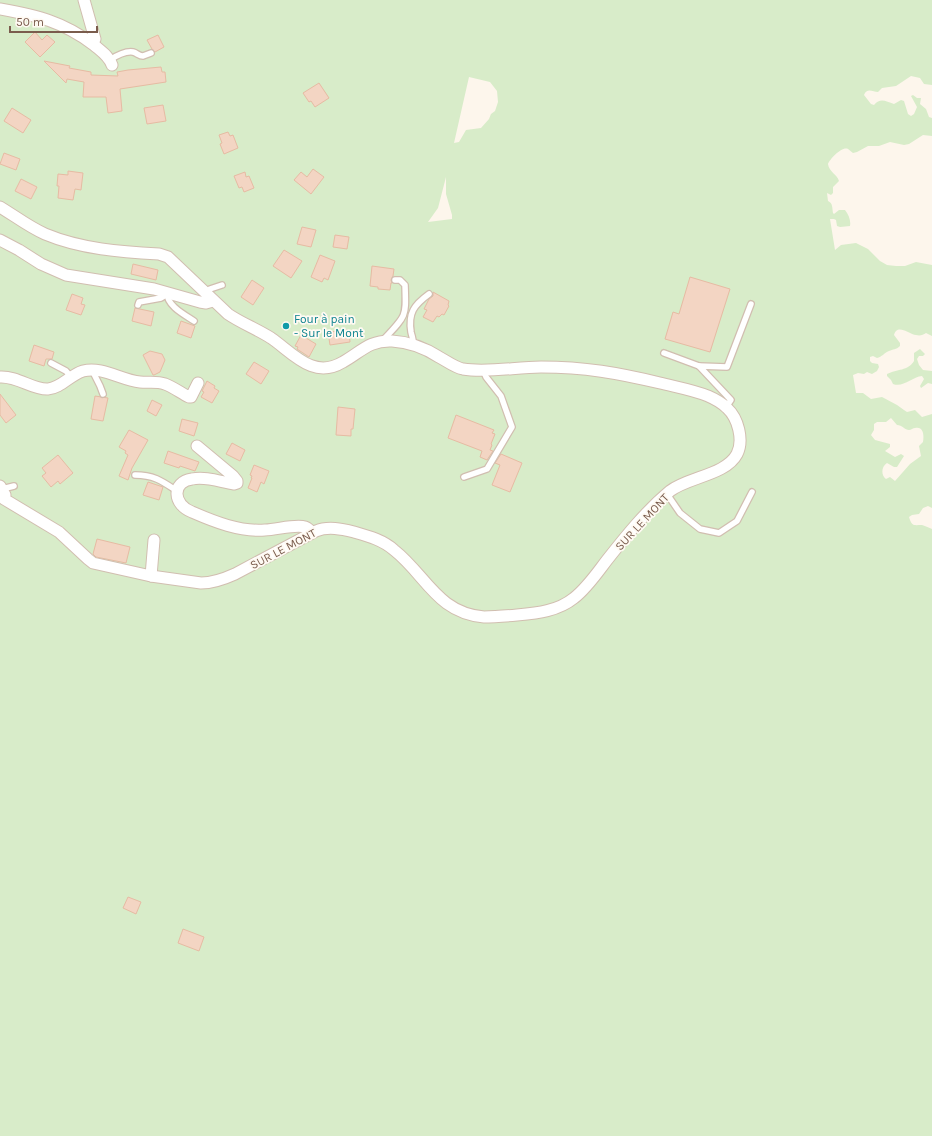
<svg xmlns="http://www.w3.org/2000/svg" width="932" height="1136" font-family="Karla,sans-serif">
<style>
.green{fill:#d8ecc9;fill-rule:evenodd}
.building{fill:#f3d5c3;stroke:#e6bba3}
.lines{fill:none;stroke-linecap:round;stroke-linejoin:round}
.service-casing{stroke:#d1beb0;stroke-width:8}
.minor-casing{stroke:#d1beb0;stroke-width:13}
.service{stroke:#fff;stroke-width:5.5}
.minor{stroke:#fff;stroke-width:11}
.culture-dot{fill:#0f9aa8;stroke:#fffaf3;stroke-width:1.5}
.labels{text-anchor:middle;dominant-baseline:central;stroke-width:3.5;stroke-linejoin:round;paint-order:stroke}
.culture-label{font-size:12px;fill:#0d838f;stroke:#fffaf3;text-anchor:start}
.street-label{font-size:12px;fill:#7a5c4d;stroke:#fffaf3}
</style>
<rect width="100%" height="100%" fill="#fdf6ec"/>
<g class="green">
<path d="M0 0H932V85L924 84 920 78 911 76 896 86 882 88 878 92C873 92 867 87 864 95L871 104 874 105C881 97 886 102 894 104L901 100 904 101 908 114 911 116 914 114 917 107 911 96 913 95 917 98H921L920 104 926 109 929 117 932 118V136L923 135 909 144 904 145 890 142 879 146H868L857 152 853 153C851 152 850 150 848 149 842 146 830 159 828 164 829 172 837 174 839 181L833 187V193L831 195 827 193 828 201C833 203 832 208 833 213L834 214 839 210H845C849 215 851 221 850 226L840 227 837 226 836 220 834 219H830L835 250 841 245 856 243 868 249 880 261 887 265 896 266H905L916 262 932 265V336L926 333C923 335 920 336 916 335 909 334 897 323 894 335L900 343V346C896 350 893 349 889 351 884 353 882 357 877 358L873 356 870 357V361L872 363 878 364 879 367 877 371 872 374 867 372 864 374 858 373 853 375 856 393H863L871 399 882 397 897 405 904 410 907 412 915 410 922 417 932 414V508L928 506 923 508 919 514 912 515 909 517C912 527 914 525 922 525 926 526 929 528 932 529V1136H0ZM469 77 490 82 497 91 498 102 495 111 491 114 489 119 481 128 466 130 459 142 454 143ZM446 177V194L452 215V219L428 222 438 208ZM891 418 897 425C902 425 905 430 909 430 911 430 913 428 915 428 924 426 924 436 923 442L919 446 921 456 910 464 895 481 890 477 886 479C881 475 881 467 887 463L894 467H897L904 456 901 454 895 457 885 451 890 447V444L875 440 871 435 874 430V424L877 422H886Z"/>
<path d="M920 349 925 354 923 356H919L917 359 919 365 923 370 932 371V384L928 383 921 388 920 386 924 379 922 376C912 377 903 388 893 384L891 380 887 376V374C897 369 908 371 914 361V353Z"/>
</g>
<g class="building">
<path d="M35 32 42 40 47 35 55 42 40 57 25 42Z"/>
<path d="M158 35 164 47 155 52 152 49 147 40Z"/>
<path d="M44 61 70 66 69 68 91 72V75L118 76 117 72 128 70 161 67 162 72H165L166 82 120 89 122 111 108 113 106 97H83L84 82 67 79 66 83Z"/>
<path d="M319 83 329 98 315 107 311 101 309 102 303 93Z"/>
<path d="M163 105 166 121 147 124 144 108Z"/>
<path d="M12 108 31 120 23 133 4 121Z"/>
<path d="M228 132 230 136 233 135 238 148 224 154 220 144 222 143 219 135Z"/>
<path d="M4 153 20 159 16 170 0 164Z"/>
<path d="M313 169 324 177 311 194 294 180 301 172 307 177Z"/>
<path d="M68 171 83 173 81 190 75 189 73 200 58 198 59 186H57L58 174 68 175Z"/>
<path d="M245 172 246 177 249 176 254 188 244 192 242 187 239 188 234 176Z"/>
<path d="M21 179 37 187 31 199 15 191Z"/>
<path d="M302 227 316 230 311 247 297 244Z"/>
<path d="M335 235 349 237 347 249 333 247Z"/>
<path d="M284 250 302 261 291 278 273 266Z"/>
<path d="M320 255 335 261 328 280 324 278 322 282 311 277Z"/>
<path d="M133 264 158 270 156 280 131 274Z"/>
<path d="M372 266 394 269 393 276 391 280 392 283H391L390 290 378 289V287L370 286Z"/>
<path d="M690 277 730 289 710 352 665 339 673 312 679 314Z"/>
<path d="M252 280 264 288 253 305 241 297Z"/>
<path d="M433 292 449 301 448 305 449 306 444 315 442 314 439 317 437 316 433 322 423 317 427 310 424 309 429 299 433 296Z"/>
<path d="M72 294 83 298 81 304 85 305 81 315 66 310Z"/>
<path d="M135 308 154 312 151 326 132 321Z"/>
<path d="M181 321 195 326 191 338 177 333Z"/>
<path d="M349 330 350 342 330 345 328 332Z"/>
<path d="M301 335 316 344 309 357 297 349 298 347 295 346Z"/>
<path d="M34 345 54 352 52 359H46L44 366 29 361Z"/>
<path d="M150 351 162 354 165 360 160 372 154 375H153L143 355Z"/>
<path d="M254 362 269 371 261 384 246 374Z"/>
<path d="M207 381 215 386 214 388 219 391 212 403 201 397 204 392 202 391Z"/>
<path d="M0 394 16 415 6 423 0 415Z"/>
<path d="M95 396 108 398 103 421 91 419Z"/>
<path d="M152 400 162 405 156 416 147 411Z"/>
<path d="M338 407 355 409 353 429H351V436L336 435Z"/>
<path d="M456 415 494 430 492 433 495 434 491 444 492 445 490 450 493 451 487 460 480 457 482 451 448 438Z"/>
<path d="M182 419 198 423 194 436 179 431Z"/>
<path d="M129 430 148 440 132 468 128 480 119 476 128 455 125 453 126 451 119 447Z"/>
<path d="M232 443 245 450 240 461 226 454Z"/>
<path d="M168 451 199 462 195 471 180 466 179 468 164 463Z"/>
<path d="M501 454 522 463 510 492 492 485 500 465 495 463Z"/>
<path d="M58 455 73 473 60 484 58 481 51 487 42 476 46 473 42 468Z"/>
<path d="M254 465 269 471 264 484 261 482 257 492 248 488 252 478H251L252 476 250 475Z"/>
<path d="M148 482 163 487 159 500 143 495Z"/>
<path d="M97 539 130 547 126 563 96 557 93 554Z"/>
<path d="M128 897 141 902 136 914 123 908Z"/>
<path d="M183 929 204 937 199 951 178 943Z"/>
</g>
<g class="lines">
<g class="service-casing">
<g id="service">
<path d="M110 60C116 56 126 51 133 52 137 53 139 56 143 56L151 53"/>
<path d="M167 293C167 306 185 315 194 321"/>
<path d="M205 293 210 289 222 285"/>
<path d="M138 305 139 302 161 298 166 295"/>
<path d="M386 341 385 338C407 315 406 316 405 285L400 280H395"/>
<path d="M413 345C414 340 412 337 411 332 408 313 414 305 429 294"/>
<path d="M664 353 699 366"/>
<path d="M51 363 66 371 71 377"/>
<path d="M92 370 100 386 103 394"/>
<path d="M726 407 731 400 699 366 727 367 751 304"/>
<path d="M135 475C154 475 162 481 177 491"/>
<path d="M464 477 487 469 512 427 501 396 486 377 483 370"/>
<path d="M2 489 14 486"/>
<path d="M667 494 680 513 700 529 719 533 737 521 752 492"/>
</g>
</g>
<g class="minor-casing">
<g id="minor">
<path d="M84 0 95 39 92 43"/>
<path d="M0 9C38 16 62 21 94 45 101 51 109 56 112 65"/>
<path d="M0 207C15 216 29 227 45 234 81 249 121 252 159 254L168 257 228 314C241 323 257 329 271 338 293 353 313 380 343 362 361 352 369 340 392 341 409 342 425 348 439 357 447 361 454 367 463 369 487 373 516 367 541 367 585 367 618 373 660 383 676 387 693 390 708 396 715 399 722 403 727 408 738 418 744 440 737 454 726 475 688 477 670 491 646 511 626 536 607 560 597 573 587 588 574 598 558 611 538 613 517 615 506 616 495 617 484 617 437 613 426 575 394 550 383 540 368 536 354 532 342 529 328 526 316 531L235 574C224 579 213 583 201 583L151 576 93 563 88 559 59 532 4 499 5 495 0 486"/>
<path d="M0 240 19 250 41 264 66 275 154 289 200 302 206 303 213 301"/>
<path d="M0 377C18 376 33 390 48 389 61 388 70 375 83 371 102 366 121 380 140 382 149 383 156 381 165 384 173 387 181 393 189 397H191L198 383"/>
<path d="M197 446 233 476 237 481V483L234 484C221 482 206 476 192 479 171 482 173 505 192 512 215 522 240 532 265 530 276 530 295 524 305 527 308 528 310 530 312 533"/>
<path d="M151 576 154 540"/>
</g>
</g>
<use href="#service" class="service"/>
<use href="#minor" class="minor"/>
</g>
<circle class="culture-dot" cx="286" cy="326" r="4"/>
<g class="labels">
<g class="culture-label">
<text x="294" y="319">Four à pain<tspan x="294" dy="14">- Sur le Mont</tspan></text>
</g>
<g class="street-label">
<text transform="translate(642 522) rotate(-47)">SUR LE MONT</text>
<text transform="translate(283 549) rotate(-28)">SUR LE MONT</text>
</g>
</g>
<path d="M10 26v6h87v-6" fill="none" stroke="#7a5c4d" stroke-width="2"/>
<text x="16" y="26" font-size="12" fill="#7a5c4d" stroke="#fffaf3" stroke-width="3" paint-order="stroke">50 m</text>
</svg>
